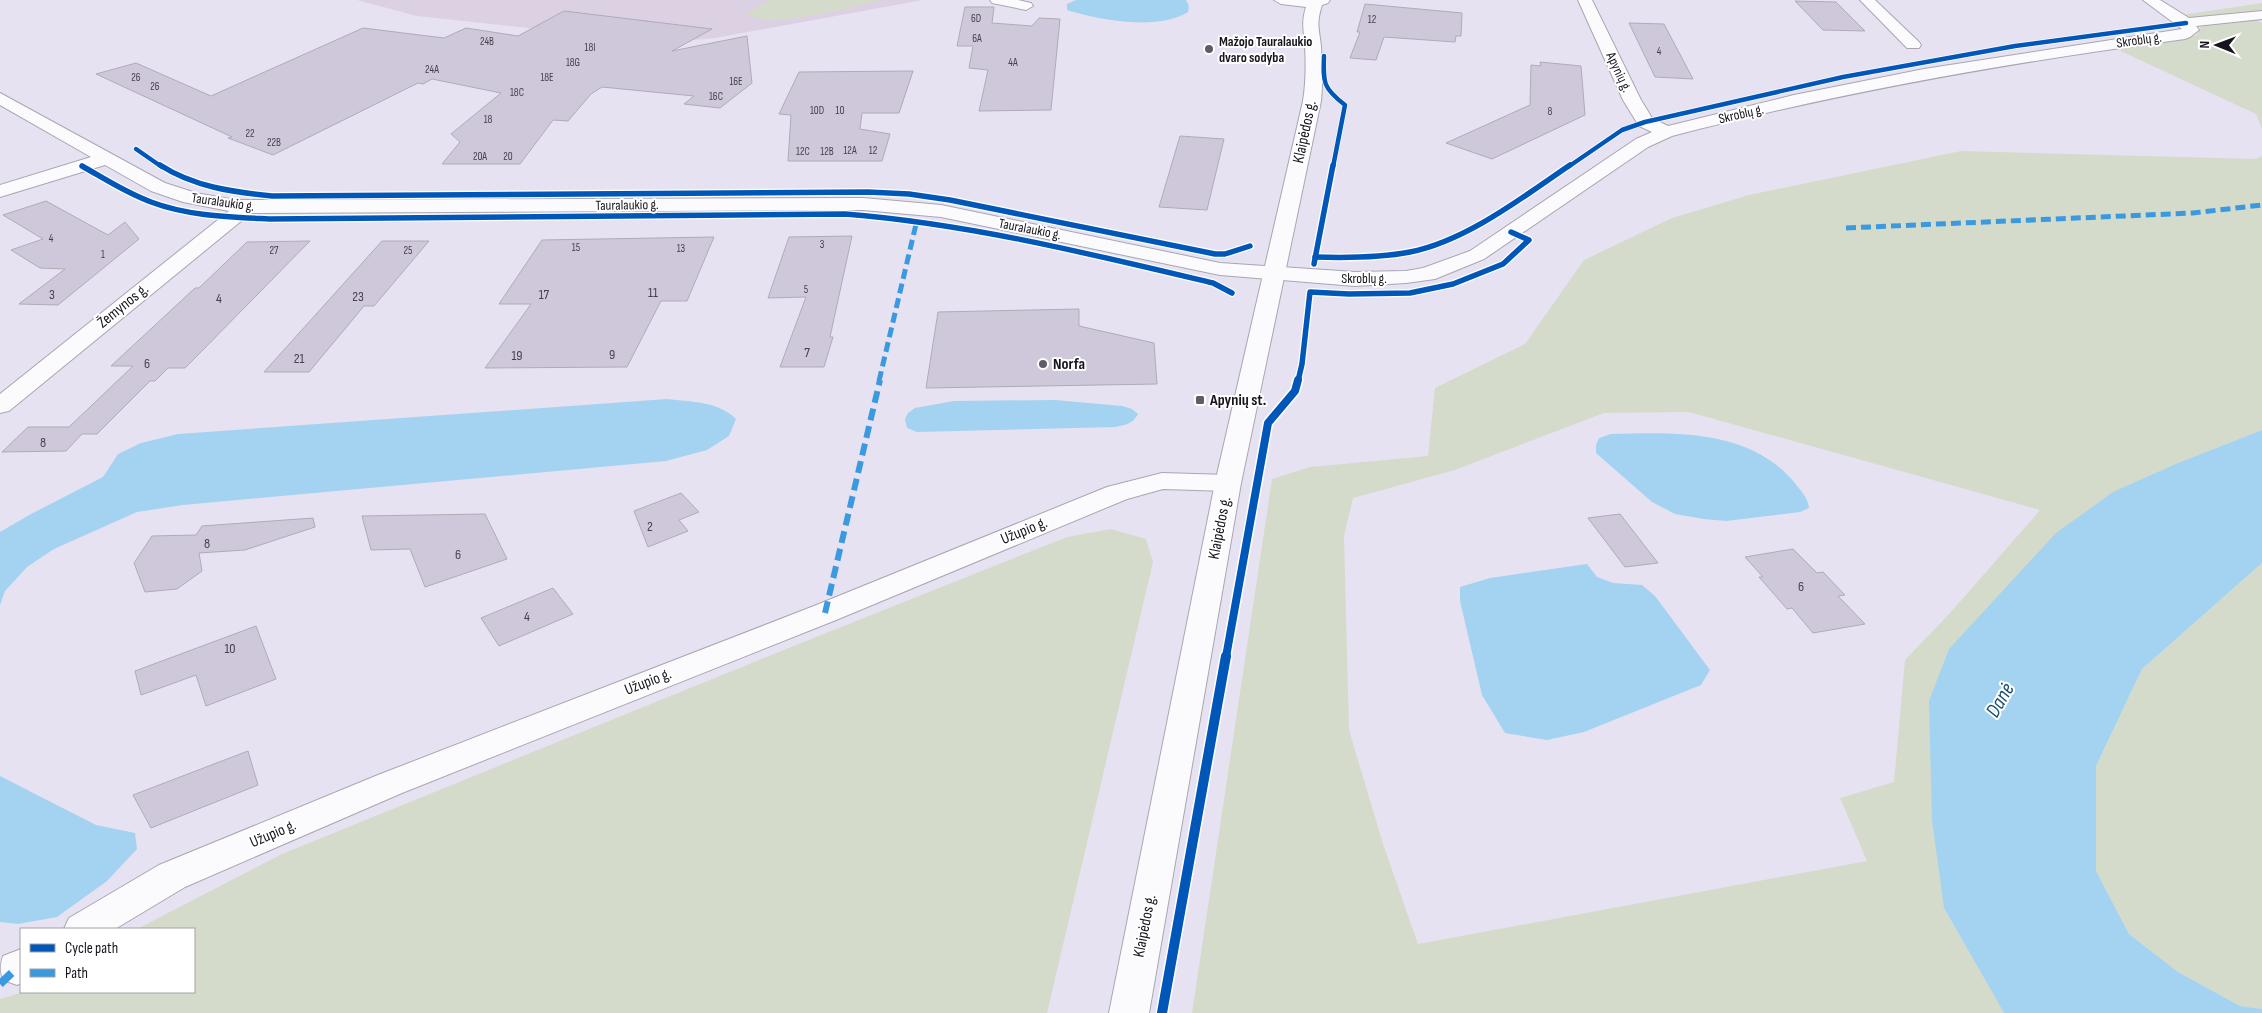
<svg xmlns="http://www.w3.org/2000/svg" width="2262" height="1013" font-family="'Sofia Sans Condensed',sans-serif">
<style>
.industrial{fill:#dbd1e3}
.green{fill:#d4dbcb;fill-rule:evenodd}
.water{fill:#a3d3f1}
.building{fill:#cfc8da;stroke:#afabb6}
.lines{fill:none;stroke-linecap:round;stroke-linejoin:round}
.minor-casing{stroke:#a9a6b1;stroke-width:2}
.major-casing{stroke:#a9a6b1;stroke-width:2}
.minor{fill:#fbfbfd;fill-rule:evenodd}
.major{fill:#fbfbfd;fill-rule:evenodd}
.quiet-far2{stroke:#3b9adf;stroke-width:5;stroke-dasharray:10 5;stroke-linecap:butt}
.quiet-far1{stroke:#3b9adf;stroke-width:6;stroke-dasharray:12 6;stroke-linecap:butt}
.quiet{stroke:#3b9adf;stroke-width:8;stroke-dasharray:16 8;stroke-linecap:butt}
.cycleway-far3-casing{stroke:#fff;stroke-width:6}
.cycleway-far2-casing{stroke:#fff;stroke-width:8}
.cycleway-far1-casing{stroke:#fff;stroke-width:11}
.cycleway-casing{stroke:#fff;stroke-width:13}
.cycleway-far3{stroke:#0057b8;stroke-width:4.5}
.cycleway-far2{stroke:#0057b8;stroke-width:5.5}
.cycleway-far1{stroke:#0057b8;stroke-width:8}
.cycleway{stroke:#0057b8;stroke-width:10}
.poi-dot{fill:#605c67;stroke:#fff;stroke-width:2}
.labels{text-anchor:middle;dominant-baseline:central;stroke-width:4;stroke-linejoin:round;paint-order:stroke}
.far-number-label{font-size:11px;fill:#46414c}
.far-street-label{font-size:14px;fill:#18141d;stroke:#fff}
.far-poi-label{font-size:14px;font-weight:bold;fill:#18141d;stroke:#fff;text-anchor:start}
.number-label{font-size:14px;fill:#46414c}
.street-label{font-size:16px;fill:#18141d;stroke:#fff}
.poi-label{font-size:16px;font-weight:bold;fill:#18141d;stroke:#fff;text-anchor:start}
.near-water-label{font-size:21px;font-style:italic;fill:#19516a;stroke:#fff}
</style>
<rect width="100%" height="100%" fill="#e7e2f1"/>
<path class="industrial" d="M357 0H923L715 38 681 41 574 33 417 16Z"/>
<g class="green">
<path d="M770 0H882C854 6 768 31 746 14Z"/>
<path d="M2262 3V19L2257 20 2262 23V129L2256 114 2114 48 2197 35 2201 27 2182 15Z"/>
<path d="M1961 151 2256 159 2262 156V430L2178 463 1944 908 2004 1013H1192L1272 479 1310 467 1428 456 1435 388 1525 344 1584 260 1672 218 1749 195ZM1689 412 2040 510 1951 612 1905 660 1894 782 1840 798 1867 861 1418 944 1384 847 1349 730 1344 536 1353 498 1455 470 1604 413Z"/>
<path d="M1111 529 1146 539 1153 562 1047 1013H0V999L24 992H194V929H137L282 854 801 643 1067 537Z"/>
<path d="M2262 563V1009L2240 1006 2178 972 2129 934 2096 871V766L2142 669Z"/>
</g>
<g class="water">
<path d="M1076 0H1186L1189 6 1188 12C1159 31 1098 20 1067 10V4Z"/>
<path d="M667 399C691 402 718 401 736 419L729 436 707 450 666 461 183 505 137 512 54 549 27 567 5 591 0 605V532L31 514 103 477 118 454 141 443 178 434Z"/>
<path d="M1055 400 1122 406 1132 409 1138 414C1133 424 1125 425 1115 427L917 432 907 428 905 419 908 413 915 408 954 401Z"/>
<path d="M2262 430V563L2142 669 2096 766V871L2129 934 2178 972 2240 1006 2262 1009V1013H2004L1944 908 1932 820 1929 701 1949 649 2056 533 2113 492 2178 463Z"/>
<path d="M1611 434C1674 432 1750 429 1794 482 1800 490 1808 497 1809 508L1800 512 1726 521 1704 519 1675 514 1652 502 1596 453V445L1599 438Z"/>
<path d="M1587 564 1597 577 1613 583 1642 585 1655 596 1710 670 1701 685 1584 732 1547 740 1505 733 1482 695 1460 601V587L1490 578Z"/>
<path d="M0 776 96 825 135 833 137 849 107 881 57 917 18 924 0 922Z"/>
</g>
<g class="building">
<path d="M1795 1 1836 2 1865 31 1823 30Z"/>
<path d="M1365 4 1462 13 1461 36H1456L1455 42 1384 37 1376 60 1350 58 1360 32H1357Z"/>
<path d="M965 7H994L992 23 1032 26 1039 18 1060 19 1051 110 979 111 988 70 969 68 973 46H957Z"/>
<path d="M564 11 712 29 672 51 747 36 752 83 720 108 684 104 694 96 602 87 591 94 568 121 553 120 520 164H442L460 142 451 134 501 93 432 79 423 84 418 83 273 155 228 138 232 137 96 74 136 63 211 96 363 28 444 38 466 28 518 36Z"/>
<path d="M1629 23 1664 24 1693 79 1655 77Z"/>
<path d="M1540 62 1581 66 1585 115 1492 159 1446 143 1530 105 1531 65 1541 66Z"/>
<path d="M913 71 899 113H862L860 129 890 134 882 161H788L791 115 779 114 799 72Z"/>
<path d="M1180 136 1224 139 1207 210 1159 207Z"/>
<path d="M46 201 108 235 125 222 139 239 58 305 19 304 65 269 40 268 11 250 43 239 3 215Z"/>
<path d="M852 236 830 337H833L824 367H780L806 297 768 298 789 237Z"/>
<path d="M714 237 687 301H661L627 367 485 368 531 304H499L542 240Z"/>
<path d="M310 241 194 359 185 368H168L155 381H150L97 434H82L66 451 2 452 28 427H69L133 366H111L195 288H199L247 242Z"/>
<path d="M382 241H429L374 306H364L309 372H264Z"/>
<path d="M1079 309V326L1154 343 1157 384 926 388 938 312Z"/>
<path d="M681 493 699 512 679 520 688 531 648 547 634 511Z"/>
<path d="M485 514 507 559 425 587 410 549 371 550 362 516Z"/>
<path d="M1620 514 1658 563 1625 567 1588 518Z"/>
<path d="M313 518 315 527 245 550 199 553 202 571 177 589 145 592 134 563 152 536 196 535 202 526Z"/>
<path d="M1793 549 1817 573 1823 572 1845 595 1838 596 1865 624 1813 633 1792 608 1787 609 1759 577H1763L1745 557Z"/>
<path d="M553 588 573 614 499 646 481 618Z"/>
<path d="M256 626 276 679 206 706 196 675 141 695 135 671Z"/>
<path d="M248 751 258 785 151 828 133 795Z"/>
</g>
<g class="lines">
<g class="minor-casing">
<g id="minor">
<path d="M990 0H1018L1031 3 1033 6 1026 10 992 3Z"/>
<path d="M1578 0H1592L1641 100 1652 118 1668 126 1794 95 1924 69 2182 29 2143 0H2160L2189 18 2262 11V19L2196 26 2199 30 2190 37 2185 39C2012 62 1841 92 1672 136L1648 147 1484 259 1435 279 1406 283 1355 286 1220 275 941 217 863 210 251 213 9 411 0 413V394L229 211 183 202 151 191 105 165 0 197V185L91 157 0 105V93L165 183 196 193 235 200 863 198 941 205 1220 263 1355 272 1406 271 1423 268 1470 251 1636 139 1652 132 1639 126 1623 100Z"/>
<path d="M1860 0H1875L1919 42 1921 45 1919 48H1907Z"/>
<path d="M1162 473 1228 475 1238 477 1241 483 1238 489 1228 491 1163 489 1127 499 836 620 402 793 185 887 115 929H64L69 918 159 865 378 775 814 606 1107 487Z"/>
<path d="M21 949V983L17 985 3 980C0 971 0 965 3 956Z"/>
</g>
</g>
<g class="major-casing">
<path id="major" d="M1274 0H1330L1328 3 1322 5C1316 24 1319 28 1321 46 1322 65 1323 83 1321 101L1241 483 1149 1013H1109L1215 483 1303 101C1306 83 1306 64 1305 46 1304 30 1301 23 1306 7L1281 4Z"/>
</g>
<use href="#minor" class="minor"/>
<use href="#major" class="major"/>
<g class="quiet-far2">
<path d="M1846 228 2193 213 2262 205"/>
<path d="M879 381 917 220"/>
</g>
<path class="quiet-far1" d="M825 613 880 380"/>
<path class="quiet" d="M0 984 17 968"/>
<g class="cycleway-far3-casing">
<g id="cycleway-far3">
<path d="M1324 56C1323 83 1323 88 1345 105L1333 167"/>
<path d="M136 149 162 167"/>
<path d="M1568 167 1622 130 1645 122 1843 77 2015 46 2186 23"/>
</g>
</g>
<g class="cycleway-far2-casing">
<g id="cycleway-far2">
<path d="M160 165C194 187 233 192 272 196L868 192 909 194 950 200 1215 254H1225L1250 246"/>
<path d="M82 166C105 179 126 193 151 202 188 216 229 217 269 219L845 214C970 224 1091 254 1213 283L1232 293"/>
<path d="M1315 257C1347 258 1379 258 1410 252 1466 241 1523 197 1570 165"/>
<path d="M1314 264 1333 165"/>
<path d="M1298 381 1302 364 1310 292 1349 294 1410 293 1453 284 1503 264 1529 240 1511 232"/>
</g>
</g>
<g class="cycleway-far1-casing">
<path id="cycleway-far1" d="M1226 657 1268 423 1295 391 1298 380"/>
</g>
<g class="cycleway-casing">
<path id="cycleway" d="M1162 1013 1226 656"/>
</g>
<use href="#cycleway-far3" class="cycleway-far3"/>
<use href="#cycleway-far2" class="cycleway-far2"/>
<use href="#cycleway-far1" class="cycleway-far1"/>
<use href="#cycleway" class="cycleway"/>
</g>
<g class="poi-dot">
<circle cx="1209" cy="49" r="5"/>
<circle cx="1043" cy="364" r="5"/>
<rect x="1195" y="395" width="10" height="10" rx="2.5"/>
</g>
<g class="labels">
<g class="far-number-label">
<text x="976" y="18">6D</text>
<text x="1372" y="19">12</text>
<text x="977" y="38">6A</text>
<text x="487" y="41">24B</text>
<text x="590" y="47">18I</text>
<text x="1659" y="51">4</text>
<text x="573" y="62">18G</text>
<text x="1013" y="62">4A</text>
<text x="432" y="69">24A</text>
<text x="136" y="77">26</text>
<text x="547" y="77">18E</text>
<text x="736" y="81">16E</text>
<text x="155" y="86">26</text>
<text x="517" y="92">18C</text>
<text x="716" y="96">16C</text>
<text x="817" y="110">10D</text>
<text x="840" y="110">10</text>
<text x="1550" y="111">8</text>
<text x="488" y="119">18</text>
<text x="250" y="133">22</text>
<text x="274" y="142">22B</text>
<text x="850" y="150">12A</text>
<text x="873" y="150">12</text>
<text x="803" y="151">12C</text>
<text x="827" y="151">12B</text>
<text x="480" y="156">20A</text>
<text x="508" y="156">20</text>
<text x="51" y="238">4</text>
<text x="822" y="244">3</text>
<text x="576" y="247">15</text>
<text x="681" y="248">13</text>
<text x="274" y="250">27</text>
<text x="408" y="250">25</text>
<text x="103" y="254">1</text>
<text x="806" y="289">5</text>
</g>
<g class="far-street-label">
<text transform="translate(2139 40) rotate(-8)">Skroblų g.</text>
<text transform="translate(1619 72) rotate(65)">Apynių g.</text>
<text transform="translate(1741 114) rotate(-13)">Skroblų g.</text>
<text transform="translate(223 202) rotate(8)">Tauralaukio g.</text>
<text transform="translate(627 205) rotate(-1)">Tauralaukio g.</text>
<text transform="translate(1030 229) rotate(11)">Tauralaukio g.</text>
<text x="1364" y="278">Skroblų g.</text>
</g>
<g class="far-poi-label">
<text x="1219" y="41">Mažojo Tauralaukio<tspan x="1219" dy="16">dvaro sodyba</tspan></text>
</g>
<g class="number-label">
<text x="653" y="292">11</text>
<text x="52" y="294">3</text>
<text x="544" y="294">17</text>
<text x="358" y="296">23</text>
<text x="219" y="298">4</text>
<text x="807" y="352">7</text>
<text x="612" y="354">9</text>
<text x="517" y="355">19</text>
<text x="299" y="358">21</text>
<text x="147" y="363">6</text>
<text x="43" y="442">8</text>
<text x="650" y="526">2</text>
<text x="207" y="543">8</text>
<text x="458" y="554">6</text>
<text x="1801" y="586">6</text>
<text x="527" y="616">4</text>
<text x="230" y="648">10</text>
</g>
<g class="street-label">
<text transform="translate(1305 132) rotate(-78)">Klaipėdos g.</text>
<text transform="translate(123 306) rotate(-39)">Žemynos g.</text>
<text transform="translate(1220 528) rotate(-79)">Klaipėdos g.</text>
<text transform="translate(1024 531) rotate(-22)">Užupio g.</text>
<text transform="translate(648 682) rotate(-21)">Užupio g.</text>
<text transform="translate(273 834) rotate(-23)">Užupio g.</text>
<text transform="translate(1145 926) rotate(-79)">Klaipėdos g.</text>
</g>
<g class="poi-label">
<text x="1053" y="364">Norfa</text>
<text x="1210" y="400">Apynių st.</text>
</g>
<g class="near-water-label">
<text transform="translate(2000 700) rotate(-60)">Danė</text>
</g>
</g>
<rect x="20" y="928" width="175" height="65" fill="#ffffff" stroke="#a3a1a5"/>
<rect x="30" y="944" width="25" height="8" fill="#0057b8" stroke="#a3a1a5"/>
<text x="65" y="953" font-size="15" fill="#18141d">Cycle path</text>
<rect x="30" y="969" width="25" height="8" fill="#3b9adf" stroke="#a3a1a5"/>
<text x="65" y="978" font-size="15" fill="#18141d">Path</text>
<g transform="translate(2217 45) rotate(271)" stroke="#ffffff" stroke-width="4" paint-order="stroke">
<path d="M0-4L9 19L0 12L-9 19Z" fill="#18141d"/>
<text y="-8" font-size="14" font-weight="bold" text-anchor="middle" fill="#18141d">N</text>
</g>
</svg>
